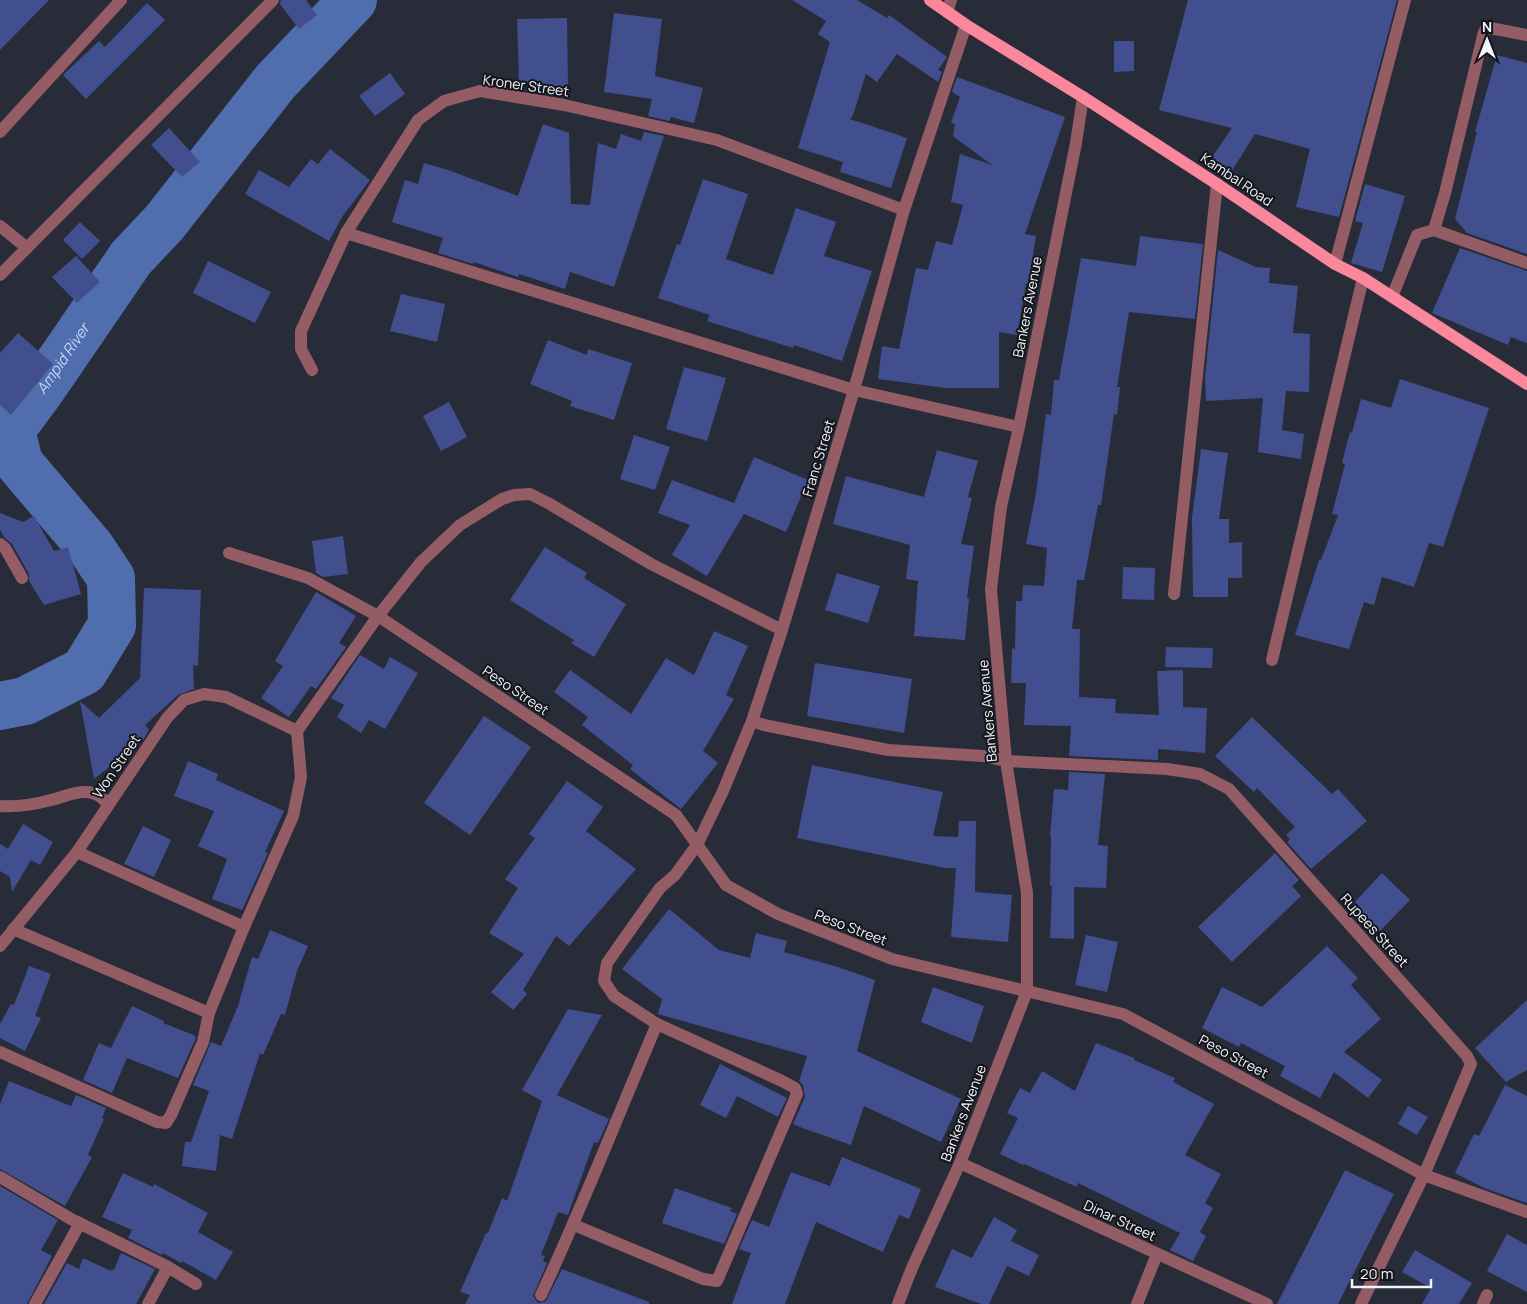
<svg xmlns="http://www.w3.org/2000/svg" width="1527" height="1304" font-family="Manrope,sans-serif">
<style>
.lines{fill:none;stroke-linecap:round;stroke-linejoin:round}
.river{stroke:#506ead;stroke-width:48}
.building{fill:#414f8e}
.minor{stroke:#945c64;stroke-width:12}
.major{stroke:#fa879b;stroke-width:12}
.labels{text-anchor:middle;dominant-baseline:central;stroke-width:4;stroke-linejoin:round;paint-order:stroke}
.street-label{font-size:14px;fill:#f1f4fc;stroke:#13151a}
.water-label{font-size:15px;font-style:italic;fill:#c5d7fb;stroke:#13151a}
</style>
<rect width="100%" height="100%" fill="#282c38"/>
<g class="lines">
<path class="river" id="s1" d="M0 706 25 701 84 671 112 625 111 578 91 548 19 463 11 430 40 391 131 258 164 223 276 81 353 0"/>
</g>
<g class="building">
<path d="M0 0H49L0 50Z"/>
<path d="M281 0H306L317 15 299 29 280 4Z"/>
<path d="M792 0H857L887 18 889 15 947 57 938 70 942 72 938 82 897 54 877 82 866 74 853 115 850 119 907 138 891 188 840 172 843 162 798 148 830 42 818 34 826 21Z"/>
<path d="M1188 0H1397L1339 217 1296 207 1310 149 1255 134 1226 180 1206 166 1232 128 1159 110Z"/>
<path d="M147 3 165 20 86 99 63 75 99 41 105 47Z"/>
<path d="M614 13 662 19 655 76 703 88 694 123 671 117 669 121 648 116 652 99 604 92Z"/>
<path d="M567 18 568 88 519 81 517 19Z"/>
<path d="M1114 41H1134V71L1114 72Z"/>
<path d="M1497 55 1527 63V254L1467 233 1455 219 1477 132H1475Z"/>
<path d="M390 73 405 94 375 116 359 96Z"/>
<path d="M957 77 1065 117 1025 234 1036 236 1028 285 1026 284 1017 335 999 332V388H946L878 379 882 346 899 349 916 268 928 270 936 241 952 245 963 205 951 202 960 154 992 165 953 136 955 124 951 123 960 97 952 92Z"/>
<path d="M543 124 569 133 571 204 590 205 598 143 616 149 621 134 641 141 644 132 664 136 614 287 570 272 565 289 519 274 518 277 474 262 473 264 438 253 443 238 392 222 405 180 418 184 424 163 448 170 518 196Z"/>
<path d="M169 128 200 162 182 177 151 145Z"/>
<path d="M330 149 370 180 342 217 329 241 245 194 259 170 289 187 311 159 318 164Z"/>
<path d="M703 179 748 194 726 259 773 275 796 208 836 222 824 256 872 271 842 361 794 345 793 348 707 321 710 315 658 298 677 244 680 245Z"/>
<path d="M1365 184 1405 196 1382 272 1351 263 1363 223 1355 221Z"/>
<path d="M80 222 100 241 82 259 63 240Z"/>
<path d="M1140 236 1203 244 1195 319 1129 312 1117 387H1120L1117 415 1114 414 1101 505H1098L1084 580H1077L1072 629H1080L1079 697 1116 699 1115 713 1159 715 1157 671 1183 670V707L1207 708 1205 753 1158 749V760L1069 756 1071 726 1024 725 1026 683H1011L1012 648 1015 649 1016 601H1022L1023 585 1044 586 1047 548 1026 544 1036 493 1046 414 1051 415 1054 380H1059L1081 258 1136 266Z"/>
<path d="M1460 248 1527 271V343L1511 337 1508 345 1432 313Z"/>
<path d="M1218 250 1256 267 1270 268 1269 283 1298 286 1293 333 1310 334 1309 392 1286 391 1282 430 1304 434 1301 459 1258 452 1263 398 1206 401 1205 377Z"/>
<path d="M76 256 100 282 77 303 52 277Z"/>
<path d="M208 261 271 292 255 323 193 293Z"/>
<path d="M401 294 445 304 437 342 390 331Z"/>
<path d="M18 333 53 364 11 415 0 405V353Z"/>
<path d="M548 340 587 355 588 349 632 363 614 420 570 406 572 401 530 384Z"/>
<path d="M684 367 726 378 707 441 666 429Z"/>
<path d="M1400 379 1489 408 1443 547 1429 543 1414 587 1382 577 1374 605 1364 602 1349 649 1295 635 1319 560H1321L1338 515 1332 514 1345 464 1342 463 1350 432 1352 433 1361 399 1391 408Z"/>
<path d="M449 402 467 437 441 451 423 416Z"/>
<path d="M634 435 670 447 655 490 620 479Z"/>
<path d="M1201 449 1228 453 1219 519H1229V543L1242 542V578H1228V597H1193L1192 518Z"/>
<path d="M937 450 978 461 968 497 972 498 961 544 974 546 967 598 969 599 965 640 914 636 918 581 906 579 910 545 833 524 846 476 924 497Z"/>
<path d="M754 457 808 480 786 532 744 514 707 576 672 555 690 525 658 513 672 480 734 503Z"/>
<path d="M0 513 23 522 34 516 54 551 68 547 81 594 44 605 29 581V574L12 544 4 537 0 530Z"/>
<path d="M343 536 348 574 323 577 316 573 312 541Z"/>
<path d="M545 547 587 573 584 578 626 604 594 657 571 643 574 640 510 600Z"/>
<path d="M1123 567 1155 568 1154 600 1122 599Z"/>
<path d="M837 573 880 586 868 623 825 610Z"/>
<path d="M144 588 201 590 198 666 193 665 194 689 178 695 145 725 149 730 143 740 94 779 80 701 99 718 140 678Z"/>
<path d="M316 592 356 616 339 643 346 647 316 689 311 686 289 717 261 698 283 666 275 661Z"/>
<path d="M714 631 748 646 726 695 734 699 703 751 718 763 681 809 630 769 633 765 582 725 588 717 554 692 570 670 631 714 666 658 694 675Z"/>
<path d="M1166 647 1213 648 1212 668 1165 667Z"/>
<path d="M360 655 384 669 390 657 418 673 385 729 369 720 361 733 337 717 344 705 331 698Z"/>
<path d="M815 663 912 679 904 733 807 716Z"/>
<path d="M484 716 531 747 470 835 424 803Z"/>
<path d="M1252 717 1332 794 1338 789 1367 821 1311 869 1287 842 1290 839 1286 835 1295 827 1257 788 1254 792 1215 756Z"/>
<path d="M188 761 218 774 216 780 284 811 265 852 268 853 242 910 212 899 227 859 198 846 214 811 174 796Z"/>
<path d="M812 765 943 792 933 836 958 837 959 821H976L975 892 1012 895 1008 942 951 937 956 868H945L797 838Z"/>
<path d="M1069 772 1105 774 1098 845 1108 846 1106 888 1074 887V939L1050 938 1052 886H1050L1051 837H1050L1054 789 1068 790Z"/>
<path d="M567 781 603 807 586 831 636 869 569 946 556 936 523 990 527 994 513 1010 491 992 524 954 489 933 518 888 505 879 535 838 529 834Z"/>
<path d="M23 824 53 842 40 865 31 860 12 892 10 877 0 871V844L8 849Z"/>
<path d="M143 826 171 840 154 877 124 864Z"/>
<path d="M1275 853 1299 880 1292 886 1301 896 1232 962 1198 927Z"/>
<path d="M1382 873 1410 900 1380 931 1352 905Z"/>
<path d="M669 909 719 950 750 958 756 933 787 941 784 952 838 967 875 980 857 1051 961 1099 941 1142 864 1106 851 1145 805 1129 793 1124 805 1097 803 1085 799 1081 807 1056 658 1014 662 999 622 969Z"/>
<path d="M270 930 308 946 297 971 285 1015 281 1014 263 1055 260 1053 232 1139 220 1135 216 1171 182 1166 185 1142H191L209 1091 193 1085 211 1042 221 1046 238 1006 252 957 258 959Z"/>
<path d="M1086 935 1118 942 1107 992 1075 985Z"/>
<path d="M1327 946 1358 978 1351 985 1381 1019 1344 1052 1382 1080 1368 1098 1334 1072 1320 1098 1280 1076 1285 1066 1241 1043 1239 1047 1202 1028 1222 987 1262 1007Z"/>
<path d="M29 966 51 974 35 1016 41 1018 25 1051 0 1038V1024L11 1004 14 1005Z"/>
<path d="M933 987 984 1006 972 1043 921 1022Z"/>
<path d="M1527 1000V1070L1506 1082 1475 1048Z"/>
<path d="M132 1006 164 1021 163 1023 196 1036 195 1040 178 1078 127 1058 112 1093 83 1080 99 1043 111 1048Z"/>
<path d="M568 1009 602 1015 557 1095 609 1119 598 1143 594 1142 568 1215 558 1212 541 1255 545 1256 543 1261 547 1263 533 1296 538 1303 546 1301 562 1269 649 1302V1304H465L470 1295 460 1292 486 1233H488L502 1198 507 1201 542 1101 522 1090Z"/>
<path d="M1096 1043 1134 1058V1060L1175 1078 1173 1082 1214 1104 1185 1155 1221 1174 1205 1203 1213 1208 1200 1232 1206 1236 1193 1261 1170 1250 1180 1233 1078 1183 1077 1187 1024 1164 1023 1165 1000 1154 1018 1118 1007 1113 1020 1088 1030 1093 1042 1071 1075 1091Z"/>
<path d="M720 1064 787 1098 778 1117 737 1096 726 1118 700 1105Z"/>
<path d="M9 1081 71 1106 76 1095 106 1108 102 1118 104 1119 88 1155 92 1157 65 1206 0 1169V1104Z"/>
<path d="M1505 1085 1527 1096V1203L1484 1188 1455 1173 1474 1134 1479 1136Z"/>
<path d="M1408 1106 1428 1117 1417 1135 1398 1124Z"/>
<path d="M842 1157 921 1189 909 1219 899 1215 883 1252 816 1222 785 1304H732L751 1253 739 1249 752 1220 769 1227 791 1172 830 1186Z"/>
<path d="M1345 1170 1394 1194 1338 1304H1277Z"/>
<path d="M123 1173 153 1187 154 1184 208 1213 198 1232 233 1252 216 1280 182 1261 181 1263 163 1253 162 1255 128 1238 132 1230 102 1217Z"/>
<path d="M0 1186 58 1220 41 1250 52 1256 27 1304H0Z"/>
<path d="M675 1188 732 1208 730 1211 737 1214 724 1244 662 1223Z"/>
<path d="M994 1217 1017 1230 1011 1241 1039 1255 1029 1276 1007 1266 989 1304H981L935 1287 952 1249 972 1258Z"/>
<path d="M1507 1234 1527 1245V1292L1487 1271Z"/>
<path d="M1415 1250 1472 1283 1459 1304H1422L1431 1288 1402 1272Z"/>
<path d="M121 1253 155 1269 136 1304H44L67 1263 79 1269 83 1258 111 1271 112 1269 114 1270Z"/>
</g>
<g class="lines">
<g class="minor">
<path d="M947 12 951 0"/>
<path d="M0 132 121 0"/>
<path d="M0 226 27 248"/>
<path d="M1434 230 1445 193 1484 32 1486 29 1490 28 1527 35"/>
<path d="M346 233 854 390 1019 427"/>
<path d="M1335 264 1405 0"/>
<path d="M0 275 273 0"/>
<path d="M1392 297 1417 235 1434 230 1527 263"/>
<path d="M312 370 301 349V331L346 233 418 120 444 101 480 91 564 105 717 140 904 210"/>
<path d="M0 544 5 548 22 578"/>
<path d="M229 553 308 578 378 616 676 815 726 885 778 914 892 959 1123 1014 1424 1175 1527 1212"/>
<path d="M1174 594 1217 184"/>
<path d="M1272 660 1363 278"/>
<path d="M752 721 764 725 888 750 983 756 1006 761 1167 769 1200 774 1229 789 1467 1056 1471 1064 1424 1175 1361 1304"/>
<path d="M0 806C16 807 32 805 47 801 67 797 92 781 108 805"/>
<path d="M77 852 244 927"/>
<path d="M13 929 209 1013"/>
<path d="M0 946 77 852 167 718 184 700 204 694 226 697 297 731"/>
<path d="M0 1052 157 1122 166 1123 171 1115 203 1042 209 1013 244 927 293 816 301 777 297 731 378 616 421 562 460 525 502 499 514 495 530 494 548 503 651 564 782 630"/>
<path d="M960 1163 1267 1304"/>
<path d="M0 1177 71 1219 168 1267 196 1284"/>
<path d="M574 1225 703 1279 717 1281 797 1094 795 1088 780 1080 657 1024 614 996 604 981 607 963 660 888 675 875 697 845 723 791 752 721 782 630 854 390 904 210 966 25"/>
<path d="M541 1295C583 1206 618 1115 657 1024"/>
<path d="M35 1304 80 1223"/>
<path d="M148 1304 168 1267"/>
<path d="M898 1304 912 1268 960 1163 1027 991V893L1006 761 991 589 1001 507 1019 427 1076 143 1083 97"/>
<path d="M1137 1304 1157 1254"/>
<path d="M1483 1304 1487 1295"/>
</g>
<path class="major" d="M930 0 966 25 1083 97 1217 184 1335 264 1363 278 1527 384"/>
</g>
<g class="labels">
<g class="street-label">
<text transform="translate(526 85) rotate(8)">Kroner Street</text>
<text transform="translate(1237 179) rotate(34)">Kambal Road</text>
<text transform="translate(1027 307) rotate(-79)">Bankers Avenue</text>
<text transform="translate(818 458) rotate(-73)">Franc Street</text>
<text transform="translate(516 690) rotate(34)">Peso Street</text>
<text transform="translate(987 711) rotate(-95)">Bankers Avenue</text>
<text transform="translate(116 766) rotate(-56)">Won Street</text>
<text transform="translate(851 927) rotate(21)">Peso Street</text>
<text transform="translate(1375 930) rotate(48)">Rupees Street</text>
<text transform="translate(1234 1056) rotate(28)">Peso Street</text>
<text transform="translate(963 1113) rotate(-69)">Bankers Avenue</text>
<text transform="translate(1120 1220) rotate(25)">Dinar Street</text>
</g>
<g class="water-label">
<text stroke="none"><textPath href="#s1" startOffset="462">Ampid River</textPath></text>
</g>
</g>
<g transform="translate(1487 40)" stroke="#13151a" stroke-width="4" paint-order="stroke">
<path d="M0-4L9 19L0 12L-9 19Z" fill="#f1f4fc"/>
<text y="-8" font-size="14" font-weight="bold" text-anchor="middle" fill="#f1f4fc">N</text>
</g>
<path d="M1352 1279v8h79v-8" fill="none" stroke="#f1f4fc" stroke-width="2.5"/>
<text x="1360" y="1279" font-size="15" fill="#f1f4fc" stroke="#13151a" stroke-width="4" paint-order="stroke">20 m</text>
</svg>
